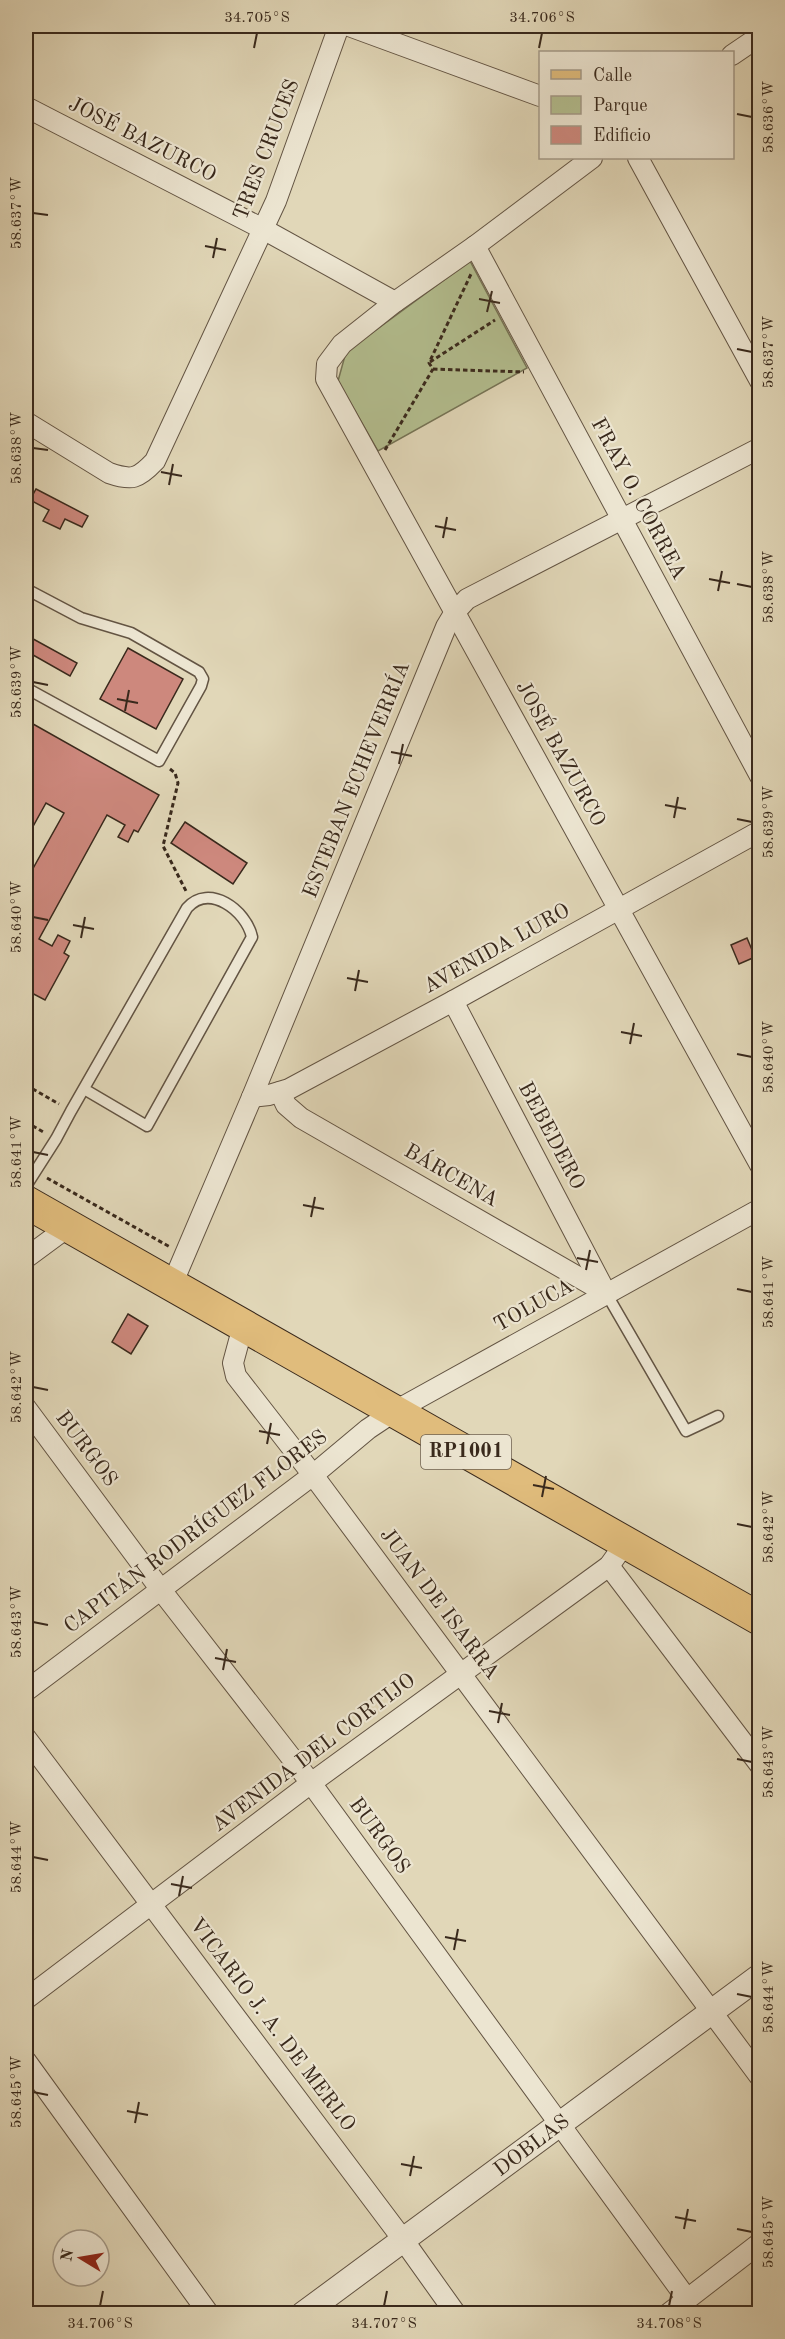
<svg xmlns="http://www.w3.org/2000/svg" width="785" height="2339" font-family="'Old Standard TT',serif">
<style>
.green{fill:#b3be8f;stroke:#767456;stroke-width:1.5}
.building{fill:#cd887d;stroke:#39291c;stroke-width:1.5}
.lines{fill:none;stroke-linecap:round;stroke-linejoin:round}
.service-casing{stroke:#635443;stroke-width:13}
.minor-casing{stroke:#635443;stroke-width:22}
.tertiary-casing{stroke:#635443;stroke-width:26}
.primary-casing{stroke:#39291c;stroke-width:34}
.path{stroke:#39291c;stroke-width:3;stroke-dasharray:4.5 3;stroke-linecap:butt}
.service{stroke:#ece5d1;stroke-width:10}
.minor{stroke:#ece5d1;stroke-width:20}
.tertiary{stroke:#ece5d1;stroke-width:24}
.primary{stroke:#e0bc7c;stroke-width:32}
.ticks{fill:none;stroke:#39291c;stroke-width:2}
.labels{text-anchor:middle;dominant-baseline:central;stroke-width:4.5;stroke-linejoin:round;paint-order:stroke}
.shield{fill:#ece5d1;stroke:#6f6152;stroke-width:1.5}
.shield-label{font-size:20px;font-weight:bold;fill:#39291c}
.street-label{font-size:21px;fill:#39291c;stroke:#ece5d1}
.neatline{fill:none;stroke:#39291c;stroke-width:2}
.ticks-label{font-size:15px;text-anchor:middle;fill:#39291c}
</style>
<rect width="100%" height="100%" fill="#e1d7b8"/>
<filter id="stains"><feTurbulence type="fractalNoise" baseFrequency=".00333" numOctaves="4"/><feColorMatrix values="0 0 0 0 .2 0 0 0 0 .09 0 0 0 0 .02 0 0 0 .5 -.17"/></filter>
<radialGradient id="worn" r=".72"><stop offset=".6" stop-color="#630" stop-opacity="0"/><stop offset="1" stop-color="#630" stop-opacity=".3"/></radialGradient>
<path class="green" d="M470 261 527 368 378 451 338 381 346 352Z"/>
<g class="building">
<path d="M36 489 88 516 82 527 65 519 60 529 43 521 49 510 30 500Z"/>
<path d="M26 635 77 663 70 676 26 651Z"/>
<path d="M128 648 183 679 156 729 100 699Z"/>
<path d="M26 720 159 795 138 832 134 830 128 842 118 837 125 825 107 815 39 939 52 946 58 935 70 941 64 953 69 956 45 1000 26 990V881L64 813 46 803 26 839Z"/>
<path d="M185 822 247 863 233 884 171 843Z"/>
<path d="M747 938 755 957 739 964 731 945Z"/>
<path d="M128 1314 148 1326 131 1354 112 1342Z"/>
</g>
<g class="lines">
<g class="service-casing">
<g id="service">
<path d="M26 589 81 618 131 633 199 672 203 679 201 686 159 761 26 688"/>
<path d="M26 1186 56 1139 71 1111 187 908C209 883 246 910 252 937L147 1126 84 1089"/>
<path d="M606 1293 686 1431 718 1416"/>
</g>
</g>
<g class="minor-casing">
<g id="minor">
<path d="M349 26 540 96"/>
<path d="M732 55 760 36"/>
<path d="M26 107 263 229 395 302"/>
<path d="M592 158 475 246 395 302 342 344 327 364 326 379 760 1165"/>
<path d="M638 158 760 381"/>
<path d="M475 246 760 776"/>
<path d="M26 422 109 473C132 481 138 479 155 461L276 201 339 26"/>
<path d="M453 1001 606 1293"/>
<path d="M280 1092 286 1105 301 1118 606 1293"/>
<path d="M252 1097 269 1095 289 1089 453 1001 760 831"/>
<path d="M26 1258 68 1227"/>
<path d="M171 1287 252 1097 446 627 455 612 467 599 760 448"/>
<path d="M243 1326 233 1363 236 1376 313 1475 760 2077"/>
<path d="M26 1408 161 1590 311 1783 687 2299"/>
<path d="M609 1566 760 1765"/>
<path d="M26 1691 313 1475 368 1429 395 1411 760 1209"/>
<path d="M26 1738 404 2241 456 2314"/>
<path d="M26 1999 311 1783 609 1566 626 1542"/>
<path d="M26 2061 209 2314"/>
<path d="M668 2314 760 2243"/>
</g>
</g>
<g class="tertiary-casing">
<path id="tertiary" d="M303 2314 760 1976"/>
</g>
<g class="primary-casing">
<path id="primary" d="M26 1202 760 1619"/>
</g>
<g class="path">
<path d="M430 362 495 320"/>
<path d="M433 369 524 372"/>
<path d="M385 450 433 369 429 363 471 274"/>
<path d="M170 769 175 773 178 783 163 846 187 893"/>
<path d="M26 1085 59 1104"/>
<path d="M26 1122 45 1133"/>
<path d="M47 1178 170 1247"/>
</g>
<use href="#service" class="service"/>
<use href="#minor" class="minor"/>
<use href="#tertiary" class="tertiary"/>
<use href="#primary" class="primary"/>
</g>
<path class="ticks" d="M254 48 257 33M539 48 542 33M737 114 752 117M33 213 48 215M205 246 226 250M213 258 217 238M479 299 500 303M487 312 492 291M737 349 752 352M33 448 48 450M161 472 182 476M169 485 173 464M435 526 456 530M443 538 447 517M709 579 730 583M737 584 752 587M718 591 722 571M33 682 48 685M117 699 138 703M125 711 129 690M391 752 412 756M399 764 403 744M665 805 686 809M674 818 678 797M737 819 752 822M33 917 48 920M73 925 94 929M81 938 85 917M347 978 368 982M355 991 359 970M621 1032 642 1036M630 1044 634 1023M737 1054 752 1057M33 1152 48 1155M303 1205 324 1209M311 1217 315 1197M577 1258 598 1262M586 1270 590 1250M737 1289 752 1292M33 1387 48 1390M259 1431 280 1435M267 1444 271 1423M533 1485 554 1489M542 1497 546 1476M737 1524 752 1527M33 1622 48 1625M215 1658 236 1662M223 1670 227 1649M489 1711 510 1715M498 1723 502 1703M737 1759 752 1762M33 1857 48 1860M171 1884 192 1888M179 1896 183 1876M445 1937 466 1941M454 1950 458 1929M737 1994 752 1997M33 2092 48 2095M127 2111 148 2115M135 2123 139 2102M401 2164 422 2168M410 2176 414 2156M675 2217 696 2221M684 2229 688 2209M737 2229 752 2232M100 2306 103 2291M384 2306 387 2291M669 2306 672 2291"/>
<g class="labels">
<rect class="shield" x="421" y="1435" width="90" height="34" rx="4.5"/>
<g class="shield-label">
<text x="466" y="1452">RP1001</text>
</g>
<g class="street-label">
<text transform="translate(142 140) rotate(27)">JOSÉ BAZURCO</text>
<text transform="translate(267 150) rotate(-69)">TRES CRUCES</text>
<text transform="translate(638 499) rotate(62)">FRAY O. CORREA</text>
<text transform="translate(560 754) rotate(61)">JOSÉ BAZURCO</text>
<text transform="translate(357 780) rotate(-68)">ESTEBAN ECHEVERRÍA</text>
<text transform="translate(497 949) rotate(-29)">AVENIDA LURO</text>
<text transform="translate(551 1136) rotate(62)">BEBEDERO</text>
<text transform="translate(451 1176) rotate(30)">BÁRCENA</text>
<text transform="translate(534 1306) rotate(-29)">TOLUCA</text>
<text transform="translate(86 1449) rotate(53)">BURGOS</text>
<text transform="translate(196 1532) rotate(-37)">CAPITÁN RODRÍGUEZ FLORES</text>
<text transform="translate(439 1604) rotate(53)">JUAN DE ISARRA</text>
<text transform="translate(314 1753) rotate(-37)">AVENIDA DEL CORTIJO</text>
<text transform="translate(379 1836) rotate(54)">BURGOS</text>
<text transform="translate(272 2025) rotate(53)">VICARIO J. A. DE MERLO</text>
<text transform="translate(532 2146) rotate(-37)">DOBLAS</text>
</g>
</g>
<rect width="785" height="2339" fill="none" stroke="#e1d7b8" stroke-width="66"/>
<rect x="539" y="51" width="195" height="108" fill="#ece5d1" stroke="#a49a89" stroke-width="1.5"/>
<rect x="551" y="70" width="30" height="9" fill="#e0bc7c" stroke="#a49a89" stroke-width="1.5"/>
<text x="593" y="81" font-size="18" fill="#39291c">Calle</text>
<rect x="551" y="96" width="30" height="18" fill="#b3be8f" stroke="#a49a89" stroke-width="1.5"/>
<text x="593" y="111" font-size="18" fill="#39291c">Parque</text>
<rect x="551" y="126" width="30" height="18" fill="#cd887d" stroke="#a49a89" stroke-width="1.5"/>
<text x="593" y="141" font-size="18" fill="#39291c">Edificio</text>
<g transform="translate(81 2258) rotate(281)"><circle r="28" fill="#ece5d1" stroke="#a49a89" stroke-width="1.5"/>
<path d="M0-4.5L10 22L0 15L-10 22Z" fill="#8f2418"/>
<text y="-9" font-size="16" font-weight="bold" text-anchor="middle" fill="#39291c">N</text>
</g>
<rect x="33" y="33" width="719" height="2273" class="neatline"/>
<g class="ticks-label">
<text x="257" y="22">34.705°S</text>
<text x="542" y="22">34.706°S</text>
<text transform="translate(768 117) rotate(-90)" y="5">58.636°W</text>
<text transform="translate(16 213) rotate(-90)" y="5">58.637°W</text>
<text transform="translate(768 352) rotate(-90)" y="5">58.637°W</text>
<text transform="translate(16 448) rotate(-90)" y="5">58.638°W</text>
<text transform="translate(768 587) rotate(-90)" y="5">58.638°W</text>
<text transform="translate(16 682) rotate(-90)" y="5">58.639°W</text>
<text transform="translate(768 822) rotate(-90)" y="5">58.639°W</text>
<text transform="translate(16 917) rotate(-90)" y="5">58.640°W</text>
<text transform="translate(768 1057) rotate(-90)" y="5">58.640°W</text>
<text transform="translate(16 1152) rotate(-90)" y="5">58.641°W</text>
<text transform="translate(768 1292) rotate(-90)" y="5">58.641°W</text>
<text transform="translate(16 1387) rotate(-90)" y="5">58.642°W</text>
<text transform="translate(768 1527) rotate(-90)" y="5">58.642°W</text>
<text transform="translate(16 1622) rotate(-90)" y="5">58.643°W</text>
<text transform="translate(768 1762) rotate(-90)" y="5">58.643°W</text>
<text transform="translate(16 1857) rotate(-90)" y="5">58.644°W</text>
<text transform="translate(768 1997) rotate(-90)" y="5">58.644°W</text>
<text transform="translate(16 2092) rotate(-90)" y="5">58.645°W</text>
<text transform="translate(768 2232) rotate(-90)" y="5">58.645°W</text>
<text x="100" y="2328">34.706°S</text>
<text x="384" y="2328">34.707°S</text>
<text x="669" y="2328">34.708°S</text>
</g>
<rect width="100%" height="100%" filter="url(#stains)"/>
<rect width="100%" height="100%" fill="url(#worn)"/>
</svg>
